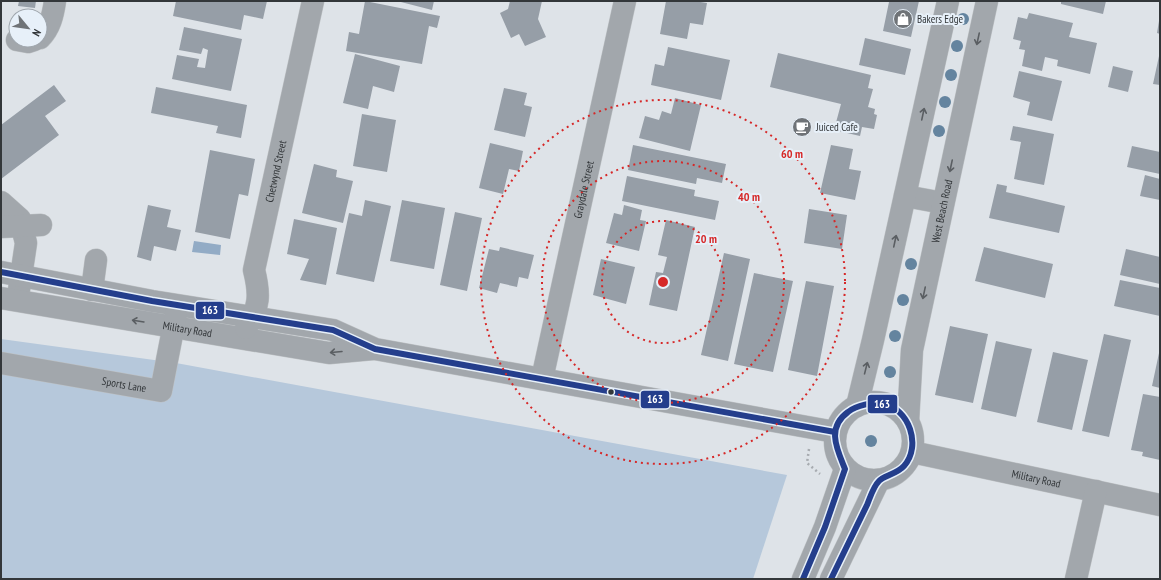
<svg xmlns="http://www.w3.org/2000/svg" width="1161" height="580" font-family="'PT Sans Narrow',sans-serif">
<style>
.green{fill:#b6c8db}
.water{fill:#92abc5}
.building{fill:#969ea7}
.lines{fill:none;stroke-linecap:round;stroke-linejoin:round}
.minor-casing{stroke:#bdc1c4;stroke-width:23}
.path{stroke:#a7abb0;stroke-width:2.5;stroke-dasharray:2 3;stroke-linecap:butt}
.minor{stroke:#a2a7ac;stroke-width:22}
.bus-1-casing{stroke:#e7f0f9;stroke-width:9}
.bus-1{stroke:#243e8c;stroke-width:6}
.tree{fill:#64849f}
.oneway{stroke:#5a5e62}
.ring{fill:none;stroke:#d62828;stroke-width:2;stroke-dasharray:2 4}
.bus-dot{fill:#33373a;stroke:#e7f0f9;stroke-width:1.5}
.labels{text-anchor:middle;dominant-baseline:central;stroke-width:4;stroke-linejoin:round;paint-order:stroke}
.poi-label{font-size:11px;fill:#33373a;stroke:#e7f0f9;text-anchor:start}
.street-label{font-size:11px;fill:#33373a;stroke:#e7f0f9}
.centre{fill:#d62828;stroke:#e7f0f9;stroke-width:2}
.ring-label{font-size:12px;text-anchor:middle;font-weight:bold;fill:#d62828;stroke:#e7f0f9;stroke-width:4;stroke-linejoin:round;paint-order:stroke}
.line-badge{stroke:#e7f0f9;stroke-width:1.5}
.badge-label{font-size:11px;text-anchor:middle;font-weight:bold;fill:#fff}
</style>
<rect width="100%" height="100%" fill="#dee3e8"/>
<path class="green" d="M1 339 176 363 787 475 753 579H1Z"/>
<path class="water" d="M194 241 221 245 220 255 192 252Z"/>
<g class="building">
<path d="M19 1H36L35 8 18 6Z"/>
<path d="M176 1H267L263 19 244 15 241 30 173 16Z"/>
<path d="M365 1 440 16 437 28 429 26 422 64 346 51 349 32 359 34Z"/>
<path d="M397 1H434L432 10Z"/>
<path d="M510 1H542L538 19 546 37 525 46 519 34 511 38 500 13 508 9Z"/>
<path d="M666 1H694L707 3 703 25 690 23 687 39 660 34Z"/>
<path d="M919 1 911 37 883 31 889 2 886 1Z"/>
<path d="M1061 1H1106L1103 14 1061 4Z"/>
<path d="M1029 13 1073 23 1069 37 1097 43 1090 74 1057 66 1058 60 1045 57 1042 71 1022 66 1025 50 1019 49 1021 41 1013 39 1018 17 1027 19Z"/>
<path d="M1159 21H1160V34L1157 33Z"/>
<path d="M184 27 242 39 231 91 172 79 177 55 199 59 197 67 205 68 208 50 203 48 201 54 179 50Z"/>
<path d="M865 38 911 49 905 75 859 65Z"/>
<path d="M668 47 730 60 721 100 651 85 655 64 664 66Z"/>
<path d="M778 53 871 75 868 88 873 89 868 107 875 109 874 114 877 115 874 129 862 127 860 136 834 130 841 104 770 87Z"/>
<path d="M355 54 400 66 394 92 373 86 368 109 343 103Z"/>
<path d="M1159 56H1160V85L1153 84Z"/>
<path d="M1113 66 1133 71 1128 92 1108 87Z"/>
<path d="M1019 71 1062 81 1052 121 1027 115 1030 102 1013 97Z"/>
<path d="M54 85 66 101 45 116 59 135 1 179V125Z"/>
<path d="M156 87 247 105 241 138 216 133 218 126 151 113Z"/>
<path d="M504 88 527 93 524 105 532 107 525 137 494 130Z"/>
<path d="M675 98 701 105 690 151 639 138 645 116 659 120 662 111 671 114Z"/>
<path d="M362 114 396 120 387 172 353 166Z"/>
<path d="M1013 126 1054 134 1044 185 1014 179 1021 142 1010 140Z"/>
<path d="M490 143 523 151 519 171 509 169 503 194 479 188Z"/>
<path d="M633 145 726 164 722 183 697 178 696 184 628 170Z"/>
<path d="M831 145 853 149 849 169 861 171 855 200 820 193Z"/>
<path d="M1132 146 1160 152V174L1127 167Z"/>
<path d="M210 150 255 159 248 196 239 194 230 239 195 232Z"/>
<path d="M314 164 337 170 336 177 353 181 343 223 302 213Z"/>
<path d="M1145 175 1160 179V200L1140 196Z"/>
<path d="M627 176 695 190 694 196 719 201 715 220 622 201Z"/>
<path d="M997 184 1007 186 1006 192 1065 206 1059 233 989 218Z"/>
<path d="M365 200 391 206 374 282 336 274 349 213 362 216Z"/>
<path d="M402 200 445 208 434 269 390 261Z"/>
<path d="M148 205 171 210 167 227 181 230 176 251 154 246 151 261 137 257Z"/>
<path d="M624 205 642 210 640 220 646 221 639 251 606 243 614 213 622 215Z"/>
<path d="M809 209 847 215 842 249 804 243Z"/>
<path d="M455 212 482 218 467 291 440 285Z"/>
<path d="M294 219 337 228 326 285 300 280 309 259 287 254Z"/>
<path d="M666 220 695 227 677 311 649 305 656 272 663 273 667 257 658 255Z"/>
<path d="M500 247 534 255 528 279 519 277 517 287 500 283 497 293 479 288 489 249 499 251Z"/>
<path d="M984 247 1053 264 1045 298 975 281Z"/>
<path d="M1126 249 1160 257V284L1120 275Z"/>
<path d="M724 253 750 259 728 361 701 355Z"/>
<path d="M601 259 635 267 626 304 593 295Z"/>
<path d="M754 273 793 281 773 372 734 364Z"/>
<path d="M1120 280 1160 288V316L1114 306Z"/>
<path d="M806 281 834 286 817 376 788 370Z"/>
<path d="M950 326 988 334 973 403 935 395Z"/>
<path d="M1104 334 1131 340 1109 437 1082 431Z"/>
<path d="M996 341 1032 349 1016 417 981 409Z"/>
<path d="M1053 352 1088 360 1072 430 1037 422Z"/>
<path d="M1159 353H1160V388L1152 386Z"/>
<path d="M1143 394 1160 397V460L1142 456 1143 452 1131 450Z"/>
</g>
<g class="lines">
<g class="minor-casing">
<g id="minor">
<path d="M40 38C50 28 53 15 55 1"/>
<path d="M17 40 28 42 34 40"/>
<path d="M905 196 943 203"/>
<path d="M1 202 20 219 26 243 19 290"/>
<path d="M1 227 41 225"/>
<path d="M1 272 152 301 333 330 375 349 835 432"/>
<path d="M92 290 96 260"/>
<path id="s1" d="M1 298 329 353 373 349"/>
<path id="s2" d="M246 328C260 307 260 294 254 270L313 1"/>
<path id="s3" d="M1 363 161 391 176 314"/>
<path id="s4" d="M542 379 625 1"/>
<circle cx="874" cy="441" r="39"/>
<path d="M857 406 873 340 948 1"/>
<path id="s5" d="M908 422 912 350 987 1"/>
<path id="s6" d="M912 452 1160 505"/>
<path d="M803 579 825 527 845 469"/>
<path d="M831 579 879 480"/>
<path d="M1076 579 1096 491"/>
</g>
</g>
<path class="path" d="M809 449 807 463 820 474"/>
<use href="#minor" class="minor"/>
<g class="bus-1-casing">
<g id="bus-1">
<path d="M1 272 152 301 333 330 375 349 835 432"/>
<path d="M803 579 825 527 845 469C837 449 826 428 848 412 857 405 872 402 883 404 909 408 922 446 904 466 897 474 883 476 879 481 873 487 870 498 867 505 855 530 843 554 831 579"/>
</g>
</g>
<use href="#bus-1" class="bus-1"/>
</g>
<g class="tree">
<circle cx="963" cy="19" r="6"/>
<circle cx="957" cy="46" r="6"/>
<circle cx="951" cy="75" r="6"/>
<circle cx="945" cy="102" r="6"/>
<circle cx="939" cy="131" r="6"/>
<circle cx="911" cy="264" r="6"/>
<circle cx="903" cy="300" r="6"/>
<circle cx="895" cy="336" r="6"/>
<circle cx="890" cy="372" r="6"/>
<circle cx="871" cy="441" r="6"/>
</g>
<defs><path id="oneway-shaft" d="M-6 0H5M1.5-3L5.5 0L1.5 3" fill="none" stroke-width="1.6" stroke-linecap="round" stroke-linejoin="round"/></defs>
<g class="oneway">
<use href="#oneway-shaft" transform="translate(978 39) rotate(102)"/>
<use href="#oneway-shaft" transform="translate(923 114) rotate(-78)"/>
<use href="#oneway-shaft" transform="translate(951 166) rotate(102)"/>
<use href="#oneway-shaft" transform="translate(895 241) rotate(-78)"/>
<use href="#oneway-shaft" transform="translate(924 293) rotate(102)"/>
<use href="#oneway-shaft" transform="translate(138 321) rotate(-171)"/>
<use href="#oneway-shaft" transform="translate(336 352) rotate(175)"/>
<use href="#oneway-shaft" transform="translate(866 368) rotate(-76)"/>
</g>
<g class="ring">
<circle cx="663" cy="282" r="61"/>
<circle cx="663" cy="282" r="121"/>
<circle cx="663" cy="282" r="182"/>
</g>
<defs>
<g id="shop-disc" transform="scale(1)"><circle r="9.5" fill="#6f7377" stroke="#e7f0f9"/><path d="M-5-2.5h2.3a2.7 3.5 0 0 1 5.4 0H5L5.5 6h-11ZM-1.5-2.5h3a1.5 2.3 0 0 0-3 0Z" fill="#fff"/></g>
<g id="cafe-disc" transform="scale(1)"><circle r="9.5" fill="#6f7377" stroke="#e7f0f9"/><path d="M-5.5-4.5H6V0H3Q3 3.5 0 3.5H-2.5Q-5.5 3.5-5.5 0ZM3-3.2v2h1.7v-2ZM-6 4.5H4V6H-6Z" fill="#fff"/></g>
</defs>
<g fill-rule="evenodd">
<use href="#shop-disc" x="903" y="19"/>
<use href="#cafe-disc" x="802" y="127"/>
</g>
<circle class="bus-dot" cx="611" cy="392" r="3.5"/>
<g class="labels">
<g class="poi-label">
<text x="917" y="19">Bakers Edge</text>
<text x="816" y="127">Juiced Cafe</text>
</g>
<g class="street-label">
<text stroke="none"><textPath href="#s2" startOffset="162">Chetwynd Street</textPath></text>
<text stroke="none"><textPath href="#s4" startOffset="194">Graydale Street</textPath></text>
<text stroke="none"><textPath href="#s5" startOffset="214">West Beach Road</textPath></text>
<text stroke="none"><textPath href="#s1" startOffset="189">Military Road</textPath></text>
<text stroke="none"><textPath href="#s3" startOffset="125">Sports Lane</textPath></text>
<text stroke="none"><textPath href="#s6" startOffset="127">Military Road</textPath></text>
</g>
</g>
<circle cx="663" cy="282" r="6" class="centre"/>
<g class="ring-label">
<text x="792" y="158">60 m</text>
<text x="749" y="201">40 m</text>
<text x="706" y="243">20 m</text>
</g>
<g class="line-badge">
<rect x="195" y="301" width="30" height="19" rx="4" fill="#243e8c"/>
<rect x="640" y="390" width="30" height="19" rx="4" fill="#243e8c"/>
<rect x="867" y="394" width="31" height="20" rx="4" fill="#243e8c"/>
</g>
<g class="badge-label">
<text x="210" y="314">163</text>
<text x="655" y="403">163</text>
<text x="882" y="408">163</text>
</g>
<rect width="1161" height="580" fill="none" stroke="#33373a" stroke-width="4"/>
<g transform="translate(28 28) rotate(119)"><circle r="19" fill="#e7f0f9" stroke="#9fa6ad"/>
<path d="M0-3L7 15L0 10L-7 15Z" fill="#6f7377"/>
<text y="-6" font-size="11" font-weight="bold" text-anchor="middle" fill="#33373a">N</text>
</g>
</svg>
